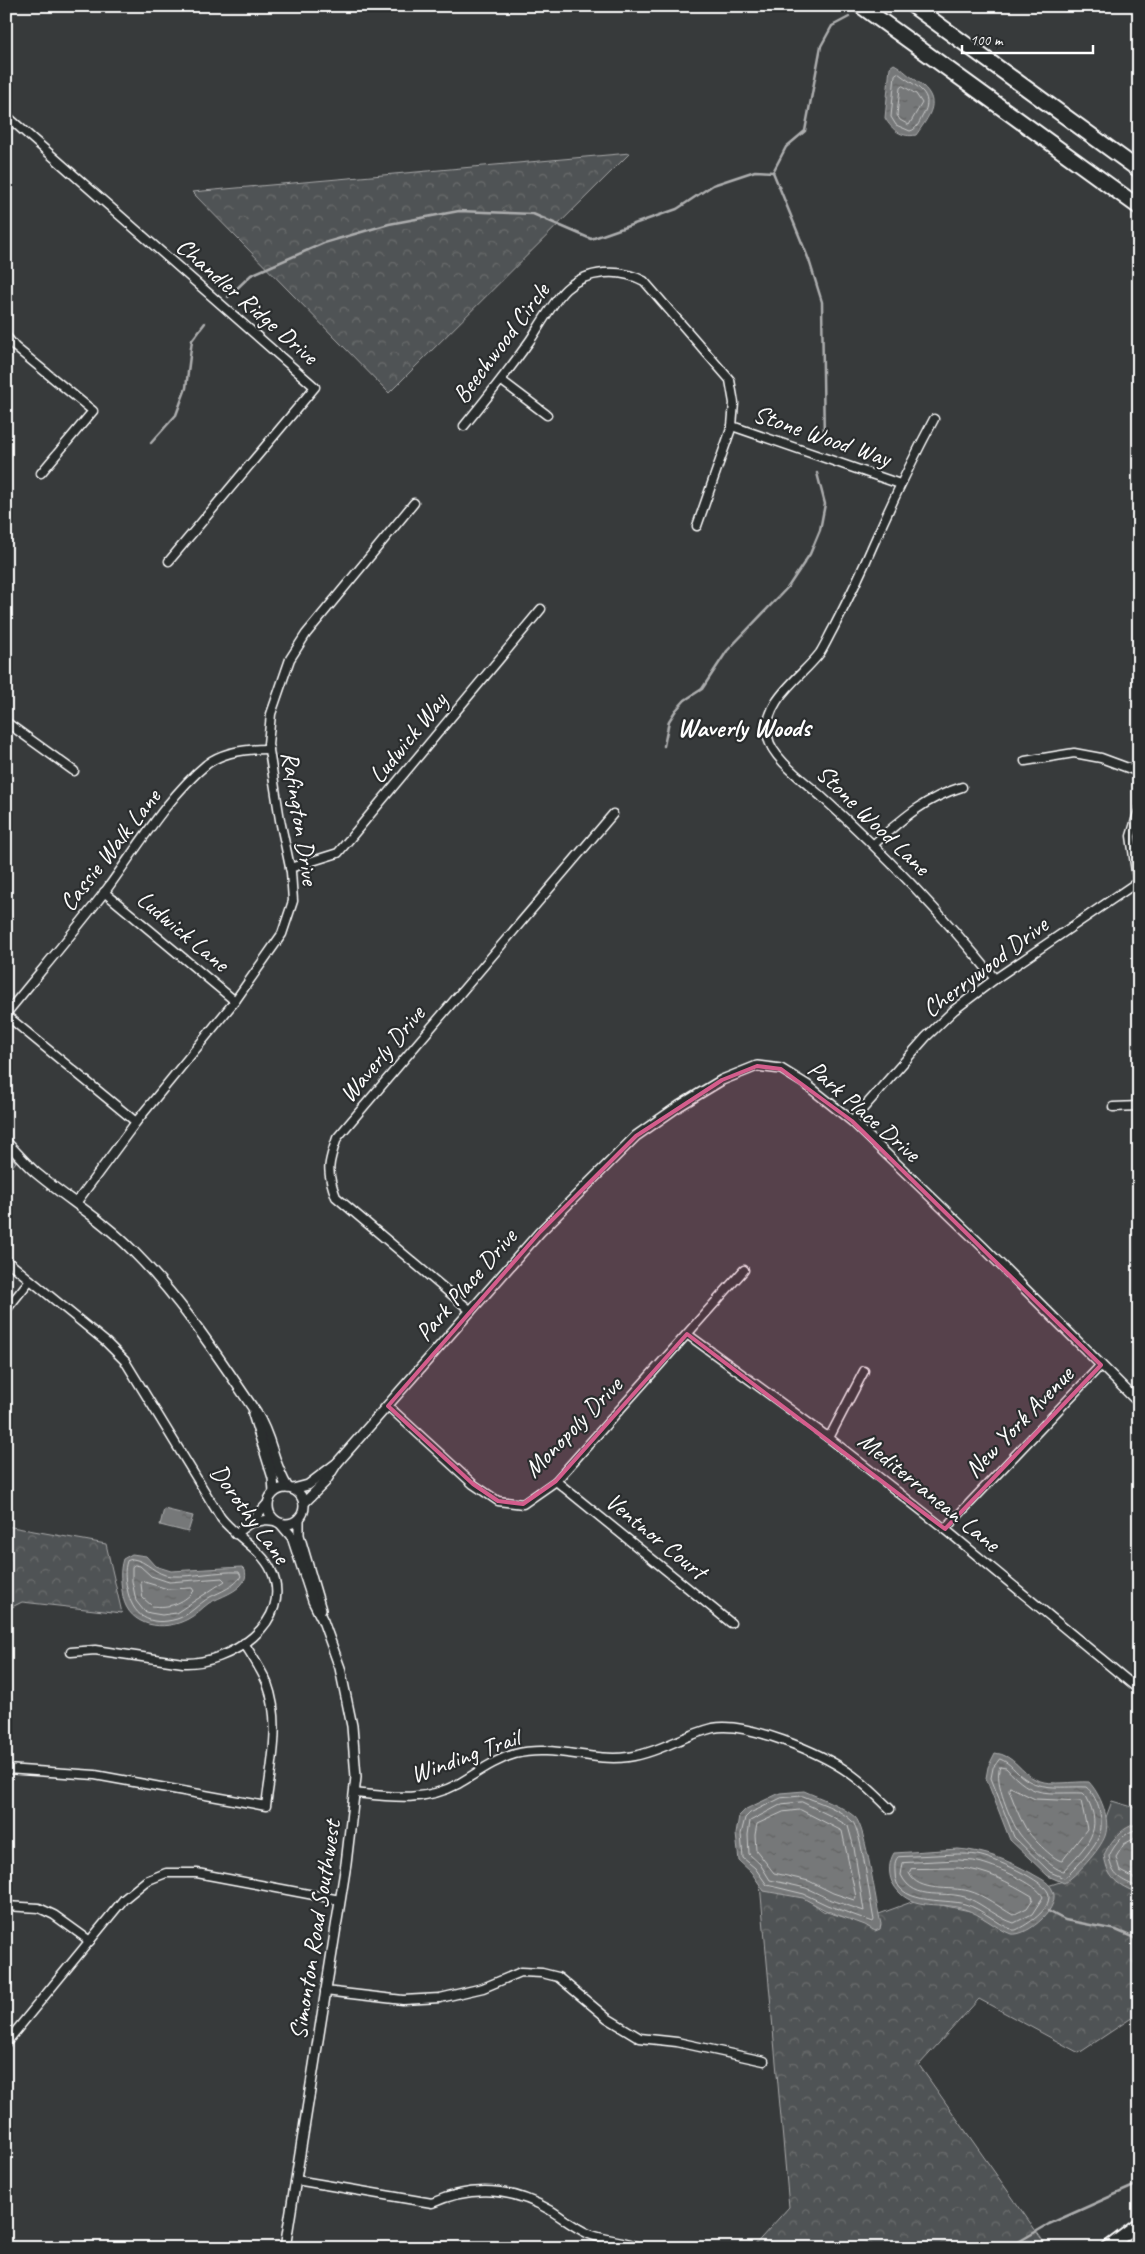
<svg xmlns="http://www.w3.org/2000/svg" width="1145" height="2254" font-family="Caveat,sans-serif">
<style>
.forest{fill:url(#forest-crowns);stroke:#a8a9aa}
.water{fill:url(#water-ripples);stroke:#adaeaf}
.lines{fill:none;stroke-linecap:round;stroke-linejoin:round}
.shore{stroke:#c8c9c9;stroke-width:1}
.stream{stroke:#adaeaf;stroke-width:2.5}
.minor-casing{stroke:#fff;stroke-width:11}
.tertiary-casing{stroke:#fff;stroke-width:12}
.primary-casing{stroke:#fff;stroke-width:15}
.motorway-casing{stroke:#fff;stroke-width:18}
.minor{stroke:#2a2d2e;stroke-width:8}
.tertiary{stroke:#2a2d2e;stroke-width:9}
.primary{stroke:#2a2d2e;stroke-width:11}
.motorway{stroke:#2a2d2e;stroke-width:14}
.marked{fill:#d45d8c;fill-opacity:0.2;stroke:#d45d8c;stroke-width:4;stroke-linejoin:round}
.labels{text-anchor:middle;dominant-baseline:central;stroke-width:4.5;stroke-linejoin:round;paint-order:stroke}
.street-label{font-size:25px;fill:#fff;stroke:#2a2d2e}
.neighbourhood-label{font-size:26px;font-weight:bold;fill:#fff;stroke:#2a2d2e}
</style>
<defs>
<pattern id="forest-crowns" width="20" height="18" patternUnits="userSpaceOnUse" patternTransform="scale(1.25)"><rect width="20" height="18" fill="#505354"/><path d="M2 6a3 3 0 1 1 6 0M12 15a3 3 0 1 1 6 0" fill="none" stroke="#6a6d6e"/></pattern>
<pattern id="water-ripples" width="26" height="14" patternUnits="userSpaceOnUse" patternTransform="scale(1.25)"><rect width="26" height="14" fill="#767879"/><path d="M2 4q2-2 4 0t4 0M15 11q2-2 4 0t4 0" fill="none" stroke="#616262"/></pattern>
</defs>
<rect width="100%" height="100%" fill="#373a3b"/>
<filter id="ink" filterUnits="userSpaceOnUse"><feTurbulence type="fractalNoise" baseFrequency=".02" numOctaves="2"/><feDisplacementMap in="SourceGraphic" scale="10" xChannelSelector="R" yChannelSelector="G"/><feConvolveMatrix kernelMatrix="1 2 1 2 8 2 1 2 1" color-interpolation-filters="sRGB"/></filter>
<g filter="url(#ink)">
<g class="forest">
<path d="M630 153 389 393 192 192Z"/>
<path d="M6 1152 16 1162 6 1174Z"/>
<path d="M6 1526 106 1544 122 1613 22 1602 6 1610Z"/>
<path d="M1112 1801 1139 1809V2013L1079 2053 979 1999 919 2065 1048 2248H752L789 2207 758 1862 823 1911 850 1919 879 1914 917 1900 970 1911 1063 1881 1094 1850Z"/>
</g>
<g class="water">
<path d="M894 64C901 67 906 74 913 78 942 98 934 110 916 135 902 138 892 130 885 118L890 67Z"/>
<path d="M164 1509 193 1516 188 1532 160 1525Z"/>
<path d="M132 1554 146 1556 155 1566 171 1571 242 1567 245 1570C246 1574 246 1577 244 1581 238 1592 220 1597 209 1603 202 1608 196 1615 188 1619 164 1632 129 1627 123 1597 121 1584 119 1571 123 1559Z"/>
<path d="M995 1753C1015 1755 1020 1773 1037 1780 1053 1786 1073 1781 1089 1782 1100 1794 1111 1819 1105 1836 1100 1850 1076 1876 1064 1883L1048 1876 1010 1840 986 1778 988 1767Z"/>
<path d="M804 1791C820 1798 841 1805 855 1817 866 1827 876 1905 881 1924L880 1929 875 1931 865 1925 825 1910 803 1898 764 1891 751 1872 739 1861 736 1834 739 1816 746 1809 780 1793Z"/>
<path d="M1139 1824V1894C1117 1884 1108 1880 1104 1855 1110 1842 1123 1825 1139 1824Z"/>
<path d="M958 1849C986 1851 1007 1860 1031 1873 1039 1878 1048 1881 1052 1889 1063 1906 1028 1937 1011 1934 995 1928 981 1914 964 1909 937 1900 908 1913 892 1882 888 1873 889 1861 894 1853Z"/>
</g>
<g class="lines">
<g class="shore">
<path d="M898 73C915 87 937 92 922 117 919 123 916 130 910 131L896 125 891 117 895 75Z"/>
<path d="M903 86 916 94 922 103 909 125 900 120 897 115 900 88Z"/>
<path d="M133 1559C148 1561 155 1575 171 1576 194 1577 216 1571 239 1572L241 1576C236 1586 220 1592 210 1597 198 1604 190 1615 177 1619 149 1627 132 1616 127 1588 125 1579 124 1570 127 1561Z"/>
<path d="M135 1565 140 1566 151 1576 169 1582 222 1578 225 1581 176 1613 162 1615 150 1613 144 1611 136 1601 132 1581V1567Z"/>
<path d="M141 1581 168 1589 192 1588 194 1591C182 1604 169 1608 152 1606L143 1598Z"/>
<path d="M1000 1759C1011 1763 1015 1772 1024 1778 1043 1791 1064 1786 1086 1787 1097 1795 1104 1819 1100 1833 1098 1844 1073 1872 1064 1878L1050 1872 1014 1837 991 1778 993 1768Z"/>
<path d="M1000 1767 1006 1768C1034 1799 1045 1792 1083 1793L1086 1796C1105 1831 1087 1845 1063 1871 1053 1870 1026 1843 1019 1833 1011 1821 993 1780 1000 1767Z"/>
<path d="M1010 1787 1035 1799 1081 1801 1087 1829 1062 1861C1053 1860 1029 1835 1025 1827 1018 1815 1014 1802 1009 1790Z"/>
<path d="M803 1796C818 1802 840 1809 852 1821 862 1831 870 1902 874 1920L873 1922 827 1905 804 1894 767 1885 755 1868 743 1858 741 1834 745 1818 750 1813 781 1798Z"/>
<path d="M802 1802 833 1817 848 1826 854 1848 864 1911 829 1899 806 1888 770 1880 760 1864 749 1854 748 1835 750 1821 782 1804Z"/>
<path d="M801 1810 842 1831 856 1897 854 1900 833 1893 809 1881 774 1873 756 1850 755 1835 757 1824 783 1812Z"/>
<path d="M1139 1829C1125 1831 1115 1844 1109 1856 1112 1878 1121 1879 1139 1888"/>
<path d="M1139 1836 1124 1844 1116 1857 1120 1871 1139 1881"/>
<path d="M958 1854C964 1854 971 1854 977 1855 991 1857 1048 1881 1049 1895 1050 1911 1028 1924 1016 1930H1013C996 1923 982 1909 965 1904 944 1898 894 1906 895 1872 895 1866 894 1861 898 1857Z"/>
<path d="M959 1860C965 1861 972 1860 978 1862 993 1865 1038 1884 1043 1897L1032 1914 1014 1923C998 1918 985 1906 970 1899 946 1888 915 1904 901 1875L903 1863Z"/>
<path d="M959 1868C987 1870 1008 1882 1032 1896L1033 1899 1027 1908 1013 1915C999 1907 984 1895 969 1891 951 1886 918 1893 909 1873L911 1869Z"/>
</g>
<g class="stream">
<path d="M773 172 809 260 822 302 824 443"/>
<path d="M228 297 251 275 324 243 389 224 459 211 533 214 591 239 677 209 713 185 755 171 773 172 786 147 805 131 821 46 832 26 849 17"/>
<path d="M151 443 176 415 186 388 192 340 205 323"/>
<path d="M664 746 669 721 676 710 685 700 702 689 727 651 788 587 810 554 820 530 825 504 817 473"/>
<path d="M1048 1911 1065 1920 1116 1930 1139 1940"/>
<path d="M1008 2248 1049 2224 1136 2185"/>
</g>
<g class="minor-casing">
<g id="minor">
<path d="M6 122 9 118 315 387 169 561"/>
<path d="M6 336 15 347 93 411 41 473"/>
<path d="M502 381 547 415"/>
<path d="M934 419C912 460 892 502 873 545 861 573 848 600 834 627 829 636 825 645 820 653 801 678 762 701 768 737 771 758 808 784 823 798 885 854 942 914 995 979"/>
<path d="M464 426C487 398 510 369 531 339 540 325 555 299 566 289 587 270 620 268 644 281L730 380 734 403 732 426 697 526"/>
<path d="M732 426 900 484"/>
<path d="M6 722 74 771"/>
<path d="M1025 761 1074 753 1101 758 1139 772"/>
<path d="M1139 810 1131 836 1139 893"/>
<path d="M874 844C902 819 925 798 962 787"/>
<path d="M290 868 338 853 541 609"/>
<path d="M104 892 235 1001"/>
<path d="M6 1014C40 972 75 931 107 889 137 848 168 796 207 764 224 751 249 749 269 749"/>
<path d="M6 1015 136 1122"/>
<path d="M1113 1107 1139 1106"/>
<path d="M852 1121 926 1037 954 1010 995 979 1136 883"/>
<path d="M76 1203 136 1122 235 1001 282 934 293 901 291 872 280 820 268 744 271 714 290 659 306 634 414 503"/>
<path d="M6 1260 106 1342 125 1361 221 1518C235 1536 262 1550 271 1570 296 1622 228 1665 183 1663L95 1650 71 1652"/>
<path d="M6 1310 30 1280"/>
<path d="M471 1311 336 1197C326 1171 328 1164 337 1138L613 814"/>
<path d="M687 1334 829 1438 945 1529 1139 1690"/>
<path d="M388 1406 473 1484 498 1501 523 1504 556 1481 744 1270"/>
<path d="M829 1438 864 1371"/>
<path d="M556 1481 731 1623"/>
<path d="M250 1523 266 1520 275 1521"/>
<path d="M945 1529 1101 1365"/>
<path d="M235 1534 250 1523 267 1504"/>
<path d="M6 1769 95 1775 266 1806C271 1765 282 1723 267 1683 261 1669 252 1656 244 1643"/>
<path d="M355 1793C391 1797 425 1802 458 1784 477 1773 494 1760 515 1754 553 1744 590 1762 628 1757 658 1753 684 1735 713 1728 746 1721 821 1753 848 1772 863 1782 877 1796 890 1809"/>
<path d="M6 1906 39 1908 54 1915 90 1941"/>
<path d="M325 1991 403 2000 440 1998 483 1988 521 1972 542 1973 558 1977 607 2018 640 2038 677 2042 764 2061"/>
<path d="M6 2043 124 1899 146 1881 166 1873H197L340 1900"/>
<path d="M296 2180 432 2203C472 2185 512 2188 550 2210 563 2218 575 2228 589 2234 606 2241 625 2240 641 2248"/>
</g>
</g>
<g class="tertiary-casing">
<g id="tertiary">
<path d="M6 1142C16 1152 25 1163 35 1172 67 1199 104 1221 133 1251 181 1299 219 1358 257 1414 272 1437 273 1465 288 1488"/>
<path d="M253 1414 273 1478 274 1492"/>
<circle cx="286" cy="1506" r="18"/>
<path d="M293 1489 308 1485 337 1463 540 1232 636 1136 679 1106 722 1080 757 1066 781 1069 807 1085 852 1121 983 1247 1139 1403"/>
<path d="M304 1503 325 1482 337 1463"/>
<path d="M299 1519V1535L321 1610"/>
<path d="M281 1524 292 1537 313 1601 323 1621 340 1668 352 1726 356 1777 346 1864 285 2248"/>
</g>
</g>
<g class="primary-casing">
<path id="primary" d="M1107 2248 1139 2224"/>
</g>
<g class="motorway-casing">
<g id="motorway">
<path d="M861 6 1139 207"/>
<path d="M913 6 1139 170"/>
</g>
</g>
<use href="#minor" class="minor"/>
<use href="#tertiary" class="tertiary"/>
<use href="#primary" class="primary"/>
<use href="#motorway" class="motorway"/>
</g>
</g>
<path class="marked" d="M757 1066 781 1069 852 1121 1101 1365 945 1529 687 1334 556 1481 523 1504 498 1501 473 1484 388 1406 540 1232 636 1136 722 1080Z"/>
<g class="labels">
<g class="street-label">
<text transform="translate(247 301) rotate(41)">Chandler Ridge Drive</text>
<text transform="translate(501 343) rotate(-53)">Beechwood Circle</text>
<text transform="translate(822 436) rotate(19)">Stone Wood Way</text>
<text transform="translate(408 738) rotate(-51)">Ludwick Way</text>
<text transform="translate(300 818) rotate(81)">Rafington Drive</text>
<text transform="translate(873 820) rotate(44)">Stone Wood Lane</text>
<text transform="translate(110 850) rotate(-52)">Cassie Walk Lane</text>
<text transform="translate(183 931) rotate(40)">Ludwick Lane</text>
<text transform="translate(985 967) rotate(-37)">Cherrywood Drive</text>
<text transform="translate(382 1054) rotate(-50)">Waverly Drive</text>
<text transform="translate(864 1111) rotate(41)">Park Place Drive</text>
<text transform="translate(466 1285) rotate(-49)">Park Place Drive</text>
<text transform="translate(1019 1422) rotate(-46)">New York Avenue</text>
<text transform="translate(573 1427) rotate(-46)">Monopoly Drive</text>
<text transform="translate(929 1492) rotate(39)">Mediterranean Lane</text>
<text transform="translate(250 1514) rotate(54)">Dorothy Lane</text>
<text transform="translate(656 1536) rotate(39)">Ventnor Court</text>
<text transform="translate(465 1756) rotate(-20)">Winding Trail</text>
<text transform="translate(315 1930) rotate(-81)">Simonton Road Southwest</text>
</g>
<g class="neighbourhood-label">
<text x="744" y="727">Waverly Woods</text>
</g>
</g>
<rect width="1145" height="2254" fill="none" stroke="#2a2d2e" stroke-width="25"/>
<rect x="12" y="12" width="1120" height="2229" fill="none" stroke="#fff" stroke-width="2" filter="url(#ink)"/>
<path d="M962 45v8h131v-8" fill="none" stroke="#ffffff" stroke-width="2.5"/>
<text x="970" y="45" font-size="15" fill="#ffffff" stroke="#2a2d2e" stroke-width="4" paint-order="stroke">100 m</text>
</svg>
